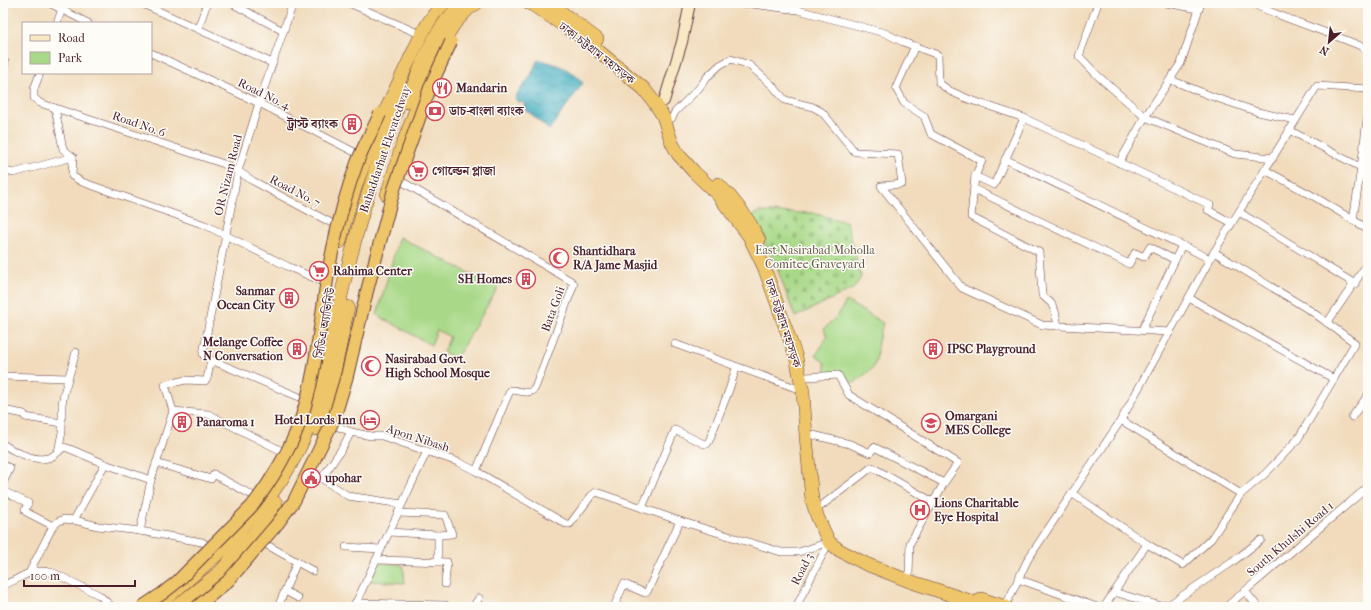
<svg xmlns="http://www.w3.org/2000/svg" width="1371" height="610" font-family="'IM FELL French Canon','Noto Serif Bengali',serif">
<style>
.cemetery{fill:url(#cemetery-stones);stroke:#7a7c5a}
.green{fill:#a9d988;stroke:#7a7c5a}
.water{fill:url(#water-waves);stroke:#466676}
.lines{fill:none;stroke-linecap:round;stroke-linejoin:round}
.street-casing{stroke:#633b41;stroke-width:8}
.secondary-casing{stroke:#633b41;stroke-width:12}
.highway-casing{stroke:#633b41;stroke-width:14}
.street{stroke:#fff;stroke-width:7}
.secondary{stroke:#f8e8c3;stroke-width:10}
.highway{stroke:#eec569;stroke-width:13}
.primary-bridge-casing{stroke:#633b41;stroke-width:14;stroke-linecap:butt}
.primary-bridge{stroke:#eec569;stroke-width:12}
.labels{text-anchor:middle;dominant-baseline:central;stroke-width:3;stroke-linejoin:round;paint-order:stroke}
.street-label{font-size:12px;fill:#4a1f2b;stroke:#fdfcf7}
.poi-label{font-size:12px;font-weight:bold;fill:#4a1f2b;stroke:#fdfcf7;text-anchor:start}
.park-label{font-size:12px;fill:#665747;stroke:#fdfcf7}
</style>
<defs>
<pattern id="cemetery-stones" width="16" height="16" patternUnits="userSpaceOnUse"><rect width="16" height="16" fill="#a9d988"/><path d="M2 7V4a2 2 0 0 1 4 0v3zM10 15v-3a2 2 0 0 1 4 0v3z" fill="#93ba76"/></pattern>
<pattern id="water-waves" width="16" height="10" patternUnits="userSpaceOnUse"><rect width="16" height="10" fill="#42aec1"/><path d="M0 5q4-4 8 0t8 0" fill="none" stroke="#398d9d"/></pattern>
</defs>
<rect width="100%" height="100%" fill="#fdfcf7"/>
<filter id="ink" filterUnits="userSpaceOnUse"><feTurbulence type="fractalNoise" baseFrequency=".025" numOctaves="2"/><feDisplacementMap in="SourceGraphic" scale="8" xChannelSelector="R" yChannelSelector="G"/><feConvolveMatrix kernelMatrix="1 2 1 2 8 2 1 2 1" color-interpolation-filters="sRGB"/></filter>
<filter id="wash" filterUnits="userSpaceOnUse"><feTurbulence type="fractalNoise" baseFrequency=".012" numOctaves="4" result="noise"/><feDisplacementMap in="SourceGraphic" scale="16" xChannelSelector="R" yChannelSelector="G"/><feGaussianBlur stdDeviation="0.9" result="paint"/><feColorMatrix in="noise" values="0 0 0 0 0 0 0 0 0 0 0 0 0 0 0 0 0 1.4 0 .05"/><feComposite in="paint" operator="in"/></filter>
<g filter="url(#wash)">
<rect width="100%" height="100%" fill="#f1dbbc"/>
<path class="cemetery" d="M759 212 812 213 847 222 861 277 854 288 795 317 777 268 751 216Z"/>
<g class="green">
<path d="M399 237 498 288 456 358 443 352 450 337 437 330 431 345 377 315Z"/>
<path d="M846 301 883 323 878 341 876 361 873 368 854 383 848 380 837 372 826 374 825 363 816 355 827 337 824 329 839 314Z"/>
<path d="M378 562 403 565 405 583 370 581Z"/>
</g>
<path class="water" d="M540 60C555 63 573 70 583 83L549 130 530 113 527 112 524 107V103L518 102 515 99 517 94 531 75 537 61Z"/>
</g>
<g filter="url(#ink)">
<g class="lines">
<g class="street-casing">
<g id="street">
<path d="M49 3 88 23"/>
<path d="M141 3 272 63"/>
<path d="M231 3 283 31"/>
<path d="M293 3 259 103 238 171 203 354 205 357 211 360 309 401"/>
<path d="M349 3 422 35"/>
<path d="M728 3 752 4 798 10 885 33 903 42 938 55 939 83 950 91 968 99 1024 118 1210 205 1208 210 1232 223"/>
<path d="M1098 3 1079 56 1098 76 1145 117 1235 154 1273 158"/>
<path d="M1166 3 1199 9 1201 3"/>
<path d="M1251 3C1289 21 1329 32 1368 49"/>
<path d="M57 23 62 9"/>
<path d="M198 29 207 3"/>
<path d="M915 46 896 88 904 103 924 116 931 134 982 161 975 176 994 185 1024 118"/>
<path d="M151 53 259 103 362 156"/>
<path d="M3 61 5 62 3 72"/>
<path d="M40 73 34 89V98L40 103 224 164 238 171 253 181 339 227"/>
<path d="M1171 80 1211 96 1258 112 1295 120"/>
<path d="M55 108 63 149 73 157 72 176 82 182 205 225 289 267 312 277 329 286"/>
<path d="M672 118 675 112 699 88 707 77 720 65 731 59 749 65 772 85 785 100 813 107 822 112 855 152 898 154 902 184 881 186 962 288 1042 325 1170 332"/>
<path d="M1289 130 1368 171"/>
<path d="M1005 159 1210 259"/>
<path d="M1119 163 1145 117 1181 63 1199 9"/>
<path d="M3 170 13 173 73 157"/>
<path d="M1265 170 1315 197 1368 229"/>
<path d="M975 176 971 217 1039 252 1042 295 1051 303 1055 311 1058 326"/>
<path d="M396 178 571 281 574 284 535 388C530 396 519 390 511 390L509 393 476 471"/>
<path d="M974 189 1129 264 1135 253 1144 257 1150 247 1175 260"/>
<path d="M1239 212 1355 284"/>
<path d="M1353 220 1361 168 1368 111"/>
<path d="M1189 298 1334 379"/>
<path d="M1327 323 1368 263"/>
<path d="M1142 330 1182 245"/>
<path d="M675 344 804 391"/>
<path d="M3 376 68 378"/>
<path d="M806 377 838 375 849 395 958 463 944 483 910 543 909 575"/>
<path d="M3 410 24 414 25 417 62 423"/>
<path d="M173 411 208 414 288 454"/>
<path d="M1352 417 1368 395"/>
<path d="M1121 420 1241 494"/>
<path d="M329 423 351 432"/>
<path d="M813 435 850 444 870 453 874 447 944 483"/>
<path d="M3 444C14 452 38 463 51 457 55 455 60 450 64 447L70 449 105 464 151 480"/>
<path d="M58 452 62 432V404L64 393 76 352"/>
<path d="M156 463 211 479 214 474 215 475 261 500"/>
<path d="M3 465 10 468 3 483"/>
<path d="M306 472 316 478H321L324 475 343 447 351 432 371 436H382L458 462 476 471 566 524H570L591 496 596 492 680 521 781 552H799L829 542"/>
<path d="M321 478 348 496 402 504"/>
<path d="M3 491 28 503 25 510 26 512 53 526"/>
<path d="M1073 494 1147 544 1183 565 1211 539 1241 494 1266 473 1298 439 1355 343 1311 311 1214 252"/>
<path d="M821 506 872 467 933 502"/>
<path d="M642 508 675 430 704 444H707L709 441 729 390 736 368"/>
<path d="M74 520 105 464"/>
<path d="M140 531 151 480 173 411 165 385 167 384 186 380 205 381 207 379 211 360"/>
<path d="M389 532 438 535 452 534 445 515 398 513"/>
<path d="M438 535V562"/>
<path d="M260 541 313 571"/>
<path d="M346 547 381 549"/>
<path d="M376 560 447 562 445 584"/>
<path d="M30 571 53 526 59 521 64 519 74 520 98 526 140 531 202 542 214 549"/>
<path d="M1018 579 1097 607"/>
<path d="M3 585C25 578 28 566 54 573L99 595 112 607"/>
<path d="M285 591 298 598"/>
<path d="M1245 591 1258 607"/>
<path d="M1114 592 1161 606 1170 604 1231 563 1261 540"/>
<path d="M280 602 297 562"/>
<path d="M355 603 445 605"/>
<path d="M354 607 427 451"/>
<path d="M473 607 479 598"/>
<path d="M614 607 624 584 645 593 647 592 680 521"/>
<path d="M796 607 829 542"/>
<path d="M1005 607 1028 559 1121 420 1214 252 1317 86 1368 89"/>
<path d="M1104 607 1147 544"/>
<path d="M1226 607 1368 487"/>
<path d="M1364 607 1368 605"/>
</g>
</g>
<g class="secondary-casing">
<path id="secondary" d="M664 101 682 42 690 3"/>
</g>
<g class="highway-casing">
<g id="highway">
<path d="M528 3 533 5 584 39 644 89 654 102 663 116 672 143 678 154 694 172 718 195 749 236 764 267 796 357 803 392 806 436 812 500 817 516 829 542 839 550 866 564 909 581 988 607"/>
<path d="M549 3 597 39"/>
<path d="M407 102C420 69 434 25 464 3"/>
<path d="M718 184C736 201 748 217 759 240"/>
<path d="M387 195 402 146 440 47 454 24 468 9 477 3"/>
<path d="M340 242C353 181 381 118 408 63 418 42 427 19 444 3"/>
<path d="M316 429 330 393 348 307"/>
<path d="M261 508C274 491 286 474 296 455 323 403 331 339 344 283 360 217 379 151 405 89"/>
<path d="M981 599 1006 607"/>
<path d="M153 607 163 601 226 547 264 500"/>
<path d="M176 607 221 571 253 534 276 503"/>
</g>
</g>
<use href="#street" class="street"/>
<use href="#secondary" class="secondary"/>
<use href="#highway" class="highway"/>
<g class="primary-bridge-casing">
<g id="primary-bridge">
<path d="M142 607 163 593 177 582 252 506C270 483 290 450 300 422 319 368 320 309 332 253 338 223 346 192 357 163 363 146 373 130 380 114"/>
<path d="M197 607 228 581 278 523 294 501 334 419 347 376 367 291 394 189 431 85 451 42"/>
</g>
</g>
<use href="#primary-bridge" class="primary-bridge"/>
</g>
</g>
<defs>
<g id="restaurant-ring" transform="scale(1)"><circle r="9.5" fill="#fdfcf7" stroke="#d1495b" stroke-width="1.5"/><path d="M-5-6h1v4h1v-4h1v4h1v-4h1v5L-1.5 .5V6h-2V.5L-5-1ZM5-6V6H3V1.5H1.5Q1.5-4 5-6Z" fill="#d1495b"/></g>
<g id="bank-ring" transform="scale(1)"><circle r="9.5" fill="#fdfcf7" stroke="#d1495b" stroke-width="1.5"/><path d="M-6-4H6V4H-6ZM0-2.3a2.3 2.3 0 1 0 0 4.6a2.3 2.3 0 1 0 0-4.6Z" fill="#d1495b"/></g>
<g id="building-ring" transform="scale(1)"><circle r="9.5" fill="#fdfcf7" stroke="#d1495b" stroke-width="1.5"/><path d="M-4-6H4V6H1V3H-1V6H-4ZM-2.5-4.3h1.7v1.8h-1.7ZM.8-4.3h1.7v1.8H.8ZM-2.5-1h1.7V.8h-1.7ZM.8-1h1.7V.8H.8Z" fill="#d1495b"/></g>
<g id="supermarket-ring" transform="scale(1)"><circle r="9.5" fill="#fdfcf7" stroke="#d1495b" stroke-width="1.5"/><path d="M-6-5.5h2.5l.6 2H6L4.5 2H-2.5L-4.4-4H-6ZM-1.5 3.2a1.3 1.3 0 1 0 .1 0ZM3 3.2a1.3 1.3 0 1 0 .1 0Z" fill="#d1495b"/></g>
<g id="mosque-ring" transform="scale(1)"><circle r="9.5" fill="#fdfcf7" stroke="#d1495b" stroke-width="1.5"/><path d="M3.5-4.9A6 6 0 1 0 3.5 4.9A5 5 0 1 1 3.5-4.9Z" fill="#d1495b"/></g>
<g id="hotel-ring" transform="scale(1)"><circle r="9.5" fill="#fdfcf7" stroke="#d1495b" stroke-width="1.5"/><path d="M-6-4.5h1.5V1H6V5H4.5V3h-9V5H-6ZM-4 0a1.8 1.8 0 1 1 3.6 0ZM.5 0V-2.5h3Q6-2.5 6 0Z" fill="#d1495b"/></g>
<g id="university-ring" transform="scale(1)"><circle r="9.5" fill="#fdfcf7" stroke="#d1495b" stroke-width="1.5"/><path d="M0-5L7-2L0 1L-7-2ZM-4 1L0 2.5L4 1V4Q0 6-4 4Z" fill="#d1495b"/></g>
<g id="civic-ring" transform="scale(1)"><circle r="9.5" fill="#fdfcf7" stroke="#d1495b" stroke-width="1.5"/><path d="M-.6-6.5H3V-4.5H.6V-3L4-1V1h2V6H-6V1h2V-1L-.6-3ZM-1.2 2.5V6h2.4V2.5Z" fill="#d1495b"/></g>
<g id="hospital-ring" transform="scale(1)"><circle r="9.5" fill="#fdfcf7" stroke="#d1495b" stroke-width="1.5"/><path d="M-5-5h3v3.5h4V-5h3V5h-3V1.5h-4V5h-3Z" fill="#d1495b"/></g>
</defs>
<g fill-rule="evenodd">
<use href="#restaurant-ring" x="442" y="88"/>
<use href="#bank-ring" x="435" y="111"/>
<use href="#building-ring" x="352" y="124"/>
<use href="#supermarket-ring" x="418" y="171"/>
<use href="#mosque-ring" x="559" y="258"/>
<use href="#supermarket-ring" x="319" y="271"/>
<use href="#building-ring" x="526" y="279"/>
<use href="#building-ring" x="289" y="298"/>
<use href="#building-ring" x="297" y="349"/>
<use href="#building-ring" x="933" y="349"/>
<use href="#mosque-ring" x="371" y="366"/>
<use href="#hotel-ring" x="370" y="420"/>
<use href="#building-ring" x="182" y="422"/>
<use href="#university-ring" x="931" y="423"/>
<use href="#civic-ring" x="311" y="478"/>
<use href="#hospital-ring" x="920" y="510"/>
</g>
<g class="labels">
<g class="street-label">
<text transform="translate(597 53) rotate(38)">ঢাকা-চট্টগ্রাম মহাসড়ক</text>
<text transform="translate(264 94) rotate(26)">Road No. 4</text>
<text transform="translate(139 124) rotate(19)">Road No. 6</text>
<text transform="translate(385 149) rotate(-71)">Bahaddarhat Elevatedway</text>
<text transform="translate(228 175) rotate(-76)">OR Nizam Road</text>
<text transform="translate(295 191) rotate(28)">Road No. 7</text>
<text transform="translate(553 309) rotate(-70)">Bata Goli</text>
<text transform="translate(325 323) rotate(-80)">সিডিএ অ্যাভিনিউ</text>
<text transform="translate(783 323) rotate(72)">ঢাকা-চট্টগ্রাম মহাসড়ক</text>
<text transform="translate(418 438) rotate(18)">Apon Nibash</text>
<text transform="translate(1290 539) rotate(-40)">South Khulshi Road 1</text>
<text transform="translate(802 569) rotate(-63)">Road 3</text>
</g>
<g class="poi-label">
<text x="456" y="88">Mandarin</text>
<text x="449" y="111">ডাচ-বাংলা ব্যাংক</text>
<text x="338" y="124" text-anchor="end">ট্রাস্ট ব্যাংক</text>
<text x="432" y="171">গোল্ডেন প্লাজা</text>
<text x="573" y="251">Shantidhara<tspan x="573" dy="14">R/A Jame Masjid</tspan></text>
<text x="333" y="271">Rahima Center</text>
<text x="512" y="279" text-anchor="end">SH Homes</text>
<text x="275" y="291" text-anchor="end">Sanmar<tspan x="275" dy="14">Ocean City</tspan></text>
<text x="283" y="342" text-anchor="end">Melange Coffee<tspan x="283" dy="14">N Conversation</tspan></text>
<text x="947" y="349">IPSC Playground</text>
<text x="385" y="359">Nasirabad Govt.<tspan x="385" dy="14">High School Mosque</tspan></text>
<text x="945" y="416">Omargani<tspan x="945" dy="14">MES College</tspan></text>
<text x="356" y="420" text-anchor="end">Hotel Lords Inn</text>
<text x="196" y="422">Panaroma 1</text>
<text x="325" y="478">upohar</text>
<text x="934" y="503">Lions Charitable<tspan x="934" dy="14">Eye Hospital</tspan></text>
</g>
<g class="park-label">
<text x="815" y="250">East Nasirabad Moholla<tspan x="815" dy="14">Comitee Graveyard</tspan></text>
</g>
</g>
<rect width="1371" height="610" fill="none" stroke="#fdfcf7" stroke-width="16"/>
<rect x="22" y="22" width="130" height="52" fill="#fdfcf7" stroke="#b5a4a5"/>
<rect x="30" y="35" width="20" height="6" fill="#f8e8c3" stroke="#b5a4a5"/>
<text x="58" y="42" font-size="12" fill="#4a1f2b">Road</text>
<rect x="30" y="52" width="20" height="12" fill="#a9d988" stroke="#b5a4a5"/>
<text x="58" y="62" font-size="12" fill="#4a1f2b">Park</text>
<g transform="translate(1329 42) rotate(208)" stroke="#fdfcf7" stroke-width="3" paint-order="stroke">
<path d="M0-3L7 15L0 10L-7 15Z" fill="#4a1f2b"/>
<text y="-6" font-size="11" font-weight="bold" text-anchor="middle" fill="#4a1f2b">N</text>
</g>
<path d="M24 580v6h111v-6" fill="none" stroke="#4a1f2b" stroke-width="2"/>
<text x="30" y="580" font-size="12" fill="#4a1f2b" stroke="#fdfcf7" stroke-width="3" paint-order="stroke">100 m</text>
</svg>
